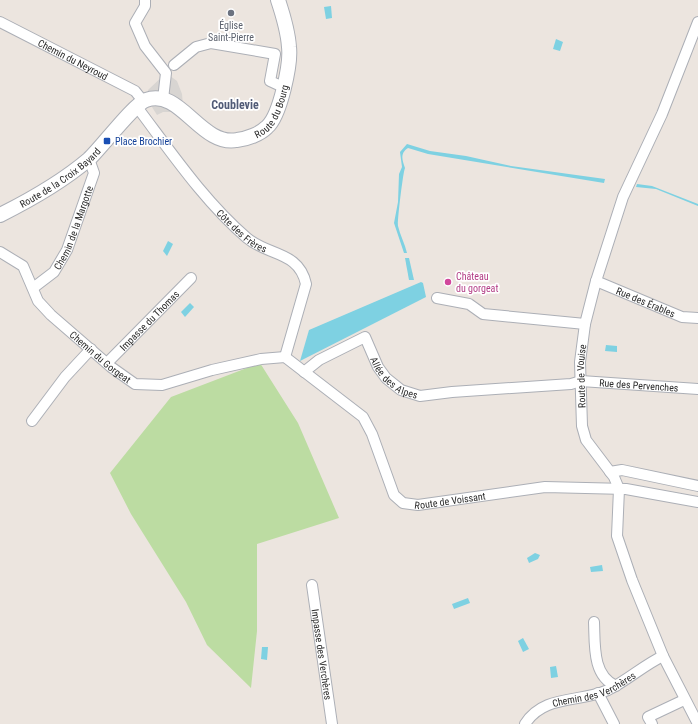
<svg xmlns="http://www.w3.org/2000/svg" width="698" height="724" font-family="'Roboto Condensed',sans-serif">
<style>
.green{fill:#bcdca2}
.plaza{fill:#d8d5d2}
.water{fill:#7ed1e2}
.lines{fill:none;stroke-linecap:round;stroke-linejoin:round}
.street-casing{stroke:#acafb6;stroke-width:12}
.secondary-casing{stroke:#acafb6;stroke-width:16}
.street{stroke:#fff;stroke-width:10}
.secondary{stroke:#fff;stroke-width:14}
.worship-dot{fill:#6b7280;stroke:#fff;stroke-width:1.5}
.transit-dot{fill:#1a4fb4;stroke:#fff;stroke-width:1.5}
.hotel-dot{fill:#d1479c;stroke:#fff;stroke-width:1.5}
.labels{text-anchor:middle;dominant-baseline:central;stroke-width:3.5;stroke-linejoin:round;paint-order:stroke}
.worship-label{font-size:10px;fill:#5b616d;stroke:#fff}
.street-label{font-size:10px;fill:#2b2b2b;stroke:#fff}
.transit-label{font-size:10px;fill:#164399;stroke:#fff;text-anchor:start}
.hotel-label{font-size:10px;fill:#b23c85;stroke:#fff;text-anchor:start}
.quarter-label{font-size:12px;font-weight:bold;fill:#515b77;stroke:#fff}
</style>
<rect width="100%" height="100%" fill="#ece5df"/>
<path class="green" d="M260 363 298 423 339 518 257 544V631L251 688 207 645 186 602 131 514 110 473 171 397Z"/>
<path class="plaza" d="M166 73 177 81 182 94 183 105 177 112H163L157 115 147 99 148 90Z"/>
<g class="water">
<path d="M331 6 332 18 326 19 324 7Z"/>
<path d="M556 39 563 42 560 51 553 49Z"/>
<path d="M407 144 430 151 466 156 511 166 605 179 604 183 428 154 408 148C400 153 402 160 405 168 403 172 397 223 398 226 400 235 405 244 407 253H404L394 223 398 202 399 174 402 167 400 152Z"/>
<path d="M637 184 652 186 698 204V206L656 189 636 187Z"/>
<path d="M168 241 173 244 167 256 163 251Z"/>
<path d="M405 258H409L414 280H409Z"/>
<path d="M421 282 423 283 426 297 300 361 309 330Z"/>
<path d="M190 303 194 307 185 317 181 312Z"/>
<path d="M606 345 617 346V352L605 351Z"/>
<path d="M535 553 540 555 538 559 529 563 527 558Z"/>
<path d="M602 565 603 571 591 572 590 567Z"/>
<path d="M468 598 470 603 454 609 452 604Z"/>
<path d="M523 638 529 649 523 652 518 641Z"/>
<path d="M262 647H268L267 660 261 659Z"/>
<path d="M556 666 558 677 551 678 550 667Z"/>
</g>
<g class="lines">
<g class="street-casing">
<g id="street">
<path d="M145 0V6L135 23 145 46 166 73 163 99"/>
<path id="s1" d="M0 22 135 91 143 101"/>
<path d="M174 65 196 47 211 43 275 54 270 81 283 87"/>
<path id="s2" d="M137 107C171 152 204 201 247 238 268 256 299 251 306 284L285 357"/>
<path id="s3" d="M0 252 23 266 38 301 51 315 111 367 135 384 162 385 212 370 261 359 285 357"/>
<path id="s4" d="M596 281 682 317 698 318"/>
<path id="s5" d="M33 288 54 272 67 250 94 173 89 159"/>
<path d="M437 298 469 304 483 314 585 324"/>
<path id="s6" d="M285 357 363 417 372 434 394 495 403 503 418 505 545 487 626 489 698 502"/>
<path id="s7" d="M107 363 191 278"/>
<path id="s8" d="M304 372 319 360 365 337 378 367 386 378 401 390 420 396 452 392 571 384 581 381 698 389"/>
<path d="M32 421 65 377 91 349"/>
<path d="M610 472 622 470 698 486"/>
<path id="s9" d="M312 585 332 724"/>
<path d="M594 622C595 644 592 676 616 686"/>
<path d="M598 693 614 724"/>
<path id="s10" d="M525 724C544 694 580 703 608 690 628 680 644 665 663 656"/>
<path d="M652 724 648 717 684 700"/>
<path id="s11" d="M698 724 663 656 632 580 617 536 619 489 614 477 586 440 582 426 580 362 585 324 596 281 623 197 662 114 698 22"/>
</g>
</g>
<g class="secondary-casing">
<g id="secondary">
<path id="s12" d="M0 215C32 199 62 182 89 159 102 147 133 105 146 100 180 87 201 147 237 140 247 139 260 134 267 127 280 116 291 64 289 47 288 31 283 15 278 0"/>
</g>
</g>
<use href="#street" class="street"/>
<use href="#secondary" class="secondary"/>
</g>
<circle class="worship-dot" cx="231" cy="13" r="4"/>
<rect class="transit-dot" x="103" y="137" width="8" height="8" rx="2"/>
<circle class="hotel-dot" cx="448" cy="282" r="4"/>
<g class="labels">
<g class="worship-label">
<text x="231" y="25">Église<tspan x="231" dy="12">Saint-Pierre</tspan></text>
</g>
<g class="street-label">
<text stroke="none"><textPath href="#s1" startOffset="82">Chemin du Neyroud</textPath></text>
<text stroke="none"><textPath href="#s12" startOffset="341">Route du Bourg</textPath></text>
<text stroke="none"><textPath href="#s12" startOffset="71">Route de la Croix Bayard</textPath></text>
<text stroke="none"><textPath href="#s5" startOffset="75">Chemin de la Margotte</textPath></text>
<text stroke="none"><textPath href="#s2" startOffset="163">Côte des Frères</textPath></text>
<text stroke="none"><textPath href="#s4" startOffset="54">Rue des Érables</textPath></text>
<text stroke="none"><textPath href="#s7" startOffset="60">Impasse du Thomas</textPath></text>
<text stroke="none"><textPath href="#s3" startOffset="149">Chemin du Gorgeat</textPath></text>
<text stroke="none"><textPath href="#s8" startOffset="123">Allée des Alpes</textPath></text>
<text stroke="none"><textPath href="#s11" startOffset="376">Route de Vouise</textPath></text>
<text stroke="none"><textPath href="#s8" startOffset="376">Rue des Pervenches</textPath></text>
<text stroke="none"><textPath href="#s6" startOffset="242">Route de Voissant</textPath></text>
<text stroke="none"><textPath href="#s9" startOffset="70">Impasse des Verchères</textPath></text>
<text stroke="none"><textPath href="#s10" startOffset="79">Chemin des Verchères</textPath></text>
</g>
<g class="transit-label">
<text x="115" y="141">Place Brochier</text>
</g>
<g class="hotel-label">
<text x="456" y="276">Château<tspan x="456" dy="12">du gorgeat</tspan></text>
</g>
<g class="quarter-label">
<text x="235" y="105">Coublevie</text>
</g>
</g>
</svg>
